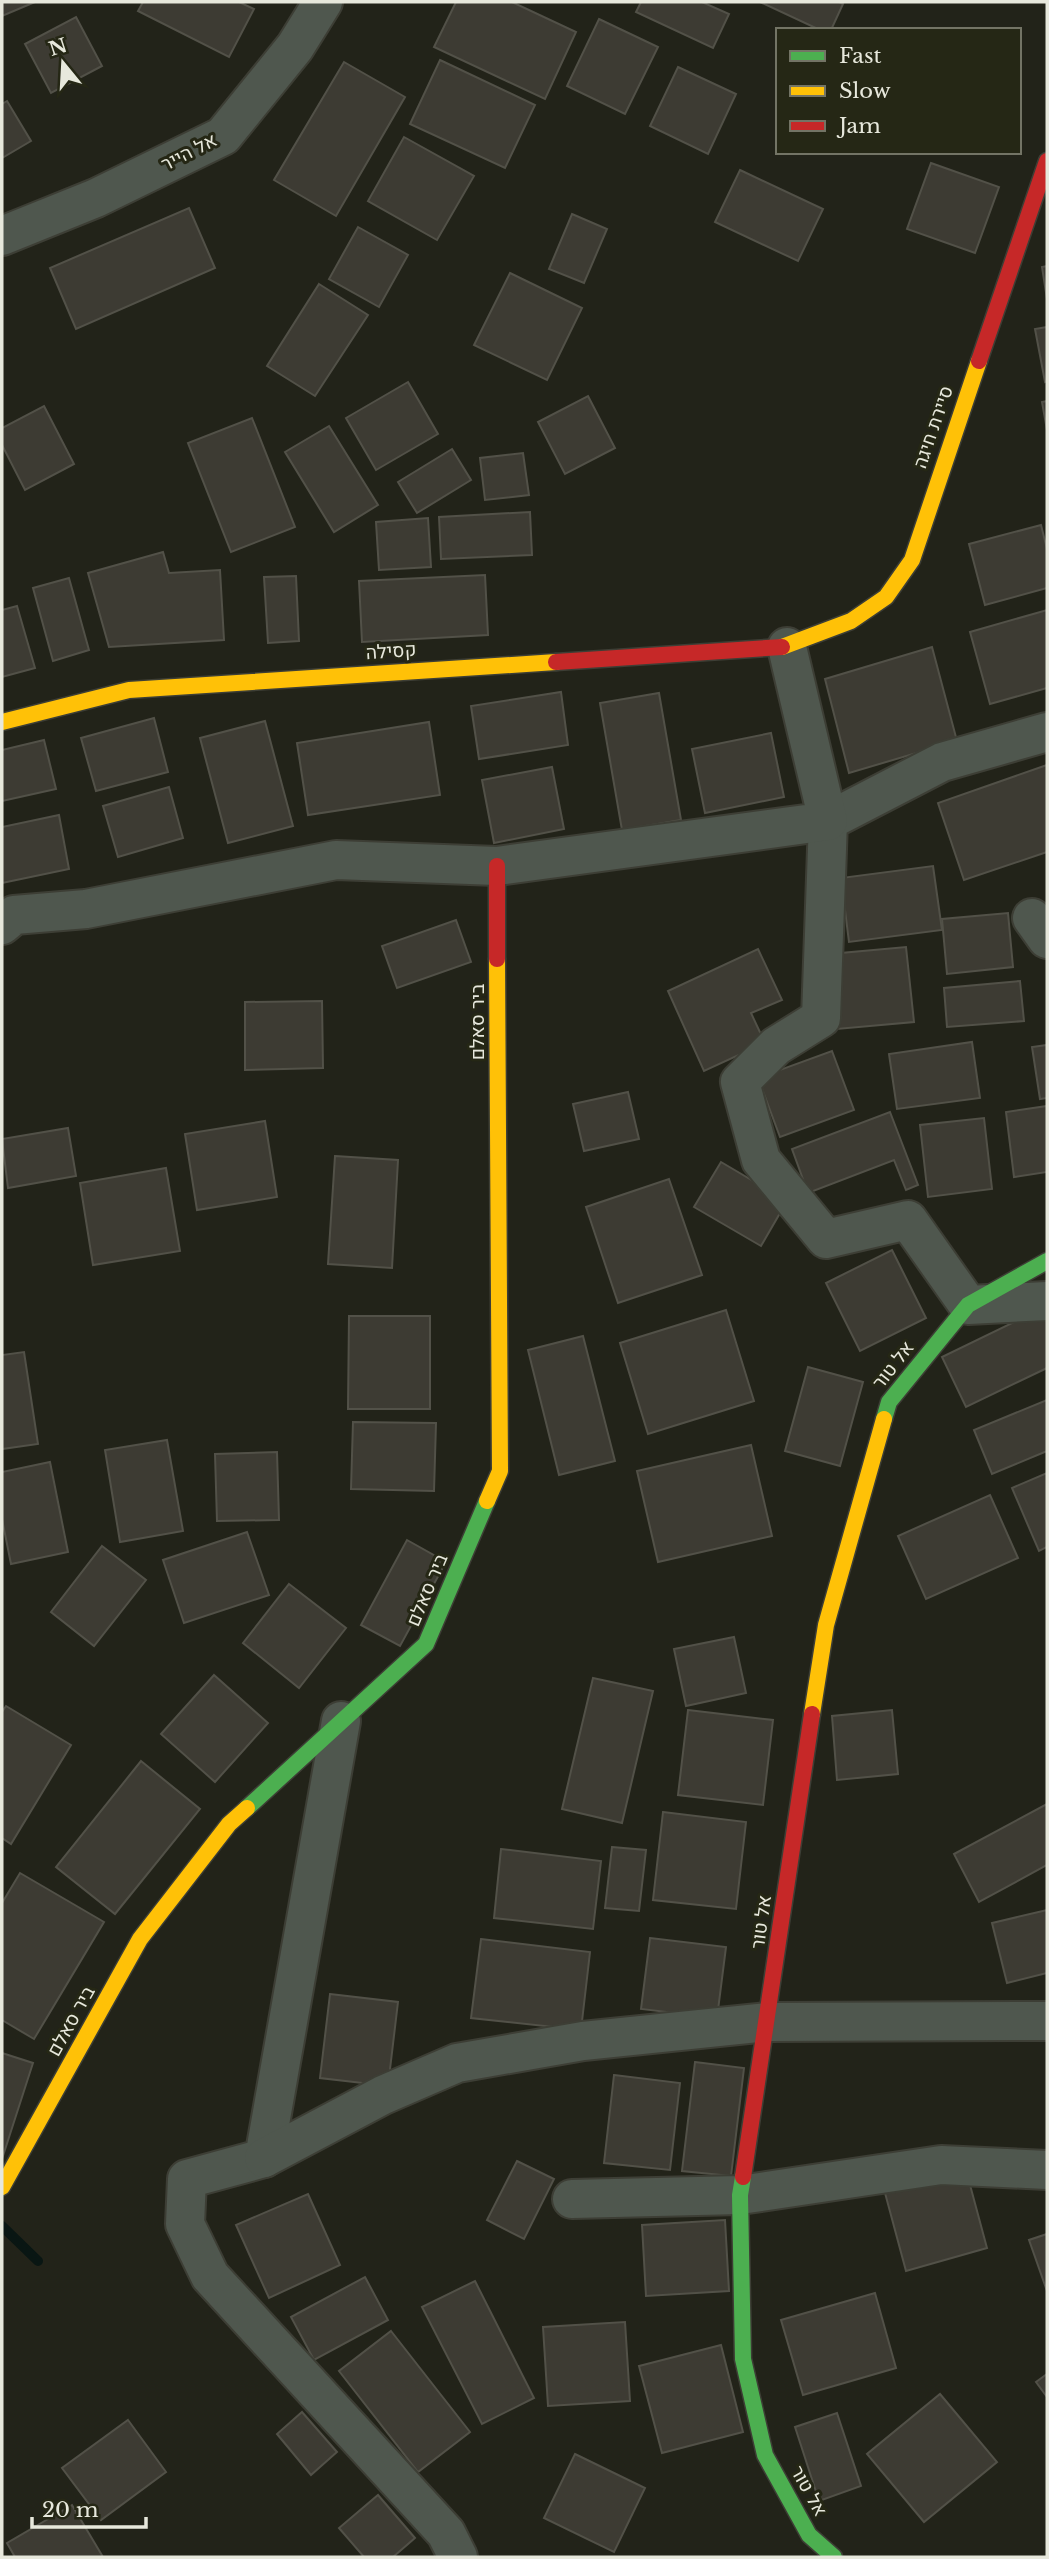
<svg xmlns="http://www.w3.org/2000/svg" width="1049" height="2559" font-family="'Libre Baskerville',Heebo,serif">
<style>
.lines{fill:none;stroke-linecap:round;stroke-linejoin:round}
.stream{stroke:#091613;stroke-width:10}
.building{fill:#3d3b33;stroke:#525148;stroke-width:2}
.street-casing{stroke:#3d3e35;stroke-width:42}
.fast-casing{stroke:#3d3e35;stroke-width:19}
.slow-casing{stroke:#3d3e35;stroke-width:19}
.jam-casing{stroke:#3d3e35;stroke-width:19}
.street{stroke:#4f574e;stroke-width:38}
.fast{stroke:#4caf50;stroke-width:16}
.slow{stroke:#ffc107;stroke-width:16}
.jam{stroke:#c62828;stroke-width:16}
.labels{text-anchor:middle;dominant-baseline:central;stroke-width:6;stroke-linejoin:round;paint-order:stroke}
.street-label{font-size:19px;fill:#e7e8dc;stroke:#252715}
</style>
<rect width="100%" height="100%" fill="#222319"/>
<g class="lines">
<path class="stream" d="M2 2226 38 2261"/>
</g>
<g class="building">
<path d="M2 2H35L2 16Z"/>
<path d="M143 2H239L254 9 229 57 138 11Z"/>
<path d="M456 2H512L576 32 545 99 434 47Z"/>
<path d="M641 2H702L729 14 713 48 636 12Z"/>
<path d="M760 2H839L843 4 831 30H820Z"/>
<path d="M76 17 102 66 51 93 25 44Z"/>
<path d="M599 19 658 47 625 114 567 86Z"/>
<path d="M440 60 535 105 505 168 410 124Z"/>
<path d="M344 62 405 97 336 216 274 180Z"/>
<path d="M678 67 736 94 708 154 650 126Z"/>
<path d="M7 101 31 141 2 158V104Z"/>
<path d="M404 137 474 176 437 240 368 201Z"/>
<path d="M931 163 999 187 975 253 907 229Z"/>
<path d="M740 170 823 209 798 261 715 222Z"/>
<path d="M189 208 215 268 76 329 50 268Z"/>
<path d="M572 214 607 229 584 283 549 269Z"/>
<path d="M358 227 408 255 379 307 329 279Z"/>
<path d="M1047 266V299L1042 267Z"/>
<path d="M510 273 582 308 547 380 474 345Z"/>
<path d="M319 284 368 315 315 396 267 366Z"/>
<path d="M1047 327V381L1045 382 1035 329Z"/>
<path d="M408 382 438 434 376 470 346 418Z"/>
<path d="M588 396 615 448 565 474 538 422Z"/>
<path d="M1047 401V430L1042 402Z"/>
<path d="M44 406 74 464 25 490 2 445V428Z"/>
<path d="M252 418 295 527 231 552 188 443Z"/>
<path d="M329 426 378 505 334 532 285 452Z"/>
<path d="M452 449 471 480 417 513 398 482Z"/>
<path d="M523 453 529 495 485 500 480 458Z"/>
<path d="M530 512 532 555 441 559 439 517Z"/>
<path d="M428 518 431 567 379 570 376 522Z"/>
<path d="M1041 525 1047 549V588L985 605 969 544Z"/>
<path d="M163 552 169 573 220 570 224 640 109 647 88 573Z"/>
<path d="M485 575 488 635 362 642 359 581Z"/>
<path d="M296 576 299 641 268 643 264 577Z"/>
<path d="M69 578 89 650 53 661 33 588Z"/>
<path d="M17 606 35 668 2 677V610Z"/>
<path d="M1047 610V688L990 704 970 632Z"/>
<path d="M932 647 957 741 849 773 825 679Z"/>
<path d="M561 692 568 745 479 759 471 706Z"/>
<path d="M659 693 681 820 622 830 600 703Z"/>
<path d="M154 718 168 772 96 791 81 738Z"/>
<path d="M265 721 293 826 228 843 200 738Z"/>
<path d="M429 722 440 795 308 815 297 743Z"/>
<path d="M771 733 784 797 705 813 692 749Z"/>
<path d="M44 740 56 789 2 801V750Z"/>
<path d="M1047 765V852L964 880 938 803Z"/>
<path d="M552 767 564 829 494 843 482 780Z"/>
<path d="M169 787 183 838 118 857 103 806Z"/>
<path d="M59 815 69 869 2 883V827Z"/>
<path d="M933 866 942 930 849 942 841 878Z"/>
<path d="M1008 913 1013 967 947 974 942 919Z"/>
<path d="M456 920 471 962 397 988 382 946Z"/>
<path d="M906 947 914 1022 837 1029 830 954Z"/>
<path d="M758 949 782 1000 751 1013 765 1043 704 1071 668 991Z"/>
<path d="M1020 981 1024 1021 947 1027 944 988Z"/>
<path d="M322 1001 323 1068 245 1070V1002Z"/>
<path d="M972 1042 980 1098 897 1109 889 1054Z"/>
<path d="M1047 1045V1098L1040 1099 1032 1047Z"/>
<path d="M832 1051 854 1110 780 1137 758 1078Z"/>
<path d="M628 1092 639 1139 584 1151 573 1104Z"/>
<path d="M1047 1106V1172L1014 1177 1006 1112Z"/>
<path d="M890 1112 918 1185 906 1190 894 1160 808 1193 792 1149Z"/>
<path d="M984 1118 992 1189 928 1197 920 1125Z"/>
<path d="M265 1121 277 1197 197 1210 185 1134Z"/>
<path d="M68 1128 76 1176 8 1188 2 1139Z"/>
<path d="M335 1156 398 1160 392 1268 328 1264Z"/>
<path d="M721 1162 787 1201 761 1246 694 1207Z"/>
<path d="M166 1168 180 1251 93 1265 80 1183Z"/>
<path d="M669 1179 702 1275 618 1303 586 1207Z"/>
<path d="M892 1250 926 1318 860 1351 826 1283Z"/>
<path d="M1043 1308 1047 1316V1368L966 1407 942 1357Z"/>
<path d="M726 1310 754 1401 648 1434 620 1343Z"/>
<path d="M349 1316H430V1409H348Z"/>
<path d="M583 1336 615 1461 559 1475 528 1350Z"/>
<path d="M24 1352 38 1444 2 1449V1355Z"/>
<path d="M808 1367 863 1382 840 1466 785 1451Z"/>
<path d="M1047 1400V1451L992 1474 974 1430Z"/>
<path d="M353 1422 436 1423 434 1491 351 1489Z"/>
<path d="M167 1440 183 1531 120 1542 105 1450Z"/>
<path d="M751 1445 772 1536 658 1562 637 1471Z"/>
<path d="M277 1452 279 1520 217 1521 215 1454Z"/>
<path d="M50 1462 68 1552 11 1564 2 1519V1472Z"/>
<path d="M1047 1473V1547L1039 1551 1012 1488Z"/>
<path d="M990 1495 1018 1558 926 1599 898 1536Z"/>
<path d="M247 1532 269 1595 184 1623 163 1560Z"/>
<path d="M407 1540 446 1562 400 1646 361 1625Z"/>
<path d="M102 1546 146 1580 94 1646 51 1612Z"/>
<path d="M289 1584 346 1628 299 1688 243 1643Z"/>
<path d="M734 1637 746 1693 686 1706 674 1649Z"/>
<path d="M214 1675 268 1723 215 1782 161 1734Z"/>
<path d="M593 1678 653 1691 622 1823 562 1809Z"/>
<path d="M6 1706 71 1745 11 1844 2 1838V1712Z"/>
<path d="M688 1710 773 1720 763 1805 678 1795Z"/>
<path d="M892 1710 898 1774 837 1780 832 1716Z"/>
<path d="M141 1761 200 1809 115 1914 56 1867Z"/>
<path d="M1047 1804V1865L979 1902 954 1854Z"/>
<path d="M663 1812 746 1822 736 1909 653 1900Z"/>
<path d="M612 1847 646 1850 639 1911 605 1908Z"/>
<path d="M501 1849 601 1861 593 1929 494 1918Z"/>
<path d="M20 1873 104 1922 34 2039 2 2020V1903Z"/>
<path d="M1047 1910V1973L1007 1983 992 1923Z"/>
<path d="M650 1938 726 1947 717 2018 641 2009Z"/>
<path d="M481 1939 590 1952 581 2030 471 2018Z"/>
<path d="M330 1994 398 2002 388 2086 320 2078Z"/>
<path d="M2 2053 33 2063 2 2159Z"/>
<path d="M695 2062 744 2068 731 2176 682 2171Z"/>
<path d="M614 2075 680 2083 670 2170 604 2163Z"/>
<path d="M517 2161 554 2179 524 2239 487 2220Z"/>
<path d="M966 2170 987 2248 906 2271 885 2193Z"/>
<path d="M308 2194 340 2265 269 2298 236 2225Z"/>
<path d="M725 2220 729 2291 646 2296 642 2225Z"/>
<path d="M1047 2234V2291L1029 2240Z"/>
<path d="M365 2277 388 2320 314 2360 291 2317Z"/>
<path d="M475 2281 534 2398 482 2424 422 2307Z"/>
<path d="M875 2293 896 2368 803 2395 781 2320Z"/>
<path d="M625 2322 630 2401 548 2406 543 2327Z"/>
<path d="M391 2331 470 2432 418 2472 339 2371Z"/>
<path d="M721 2345 743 2432 662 2453 639 2366Z"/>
<path d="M1047 2374V2397L1036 2382Z"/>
<path d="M940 2394 997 2462 924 2522 867 2454Z"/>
<path d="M302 2412 337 2452 311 2475 277 2434Z"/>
<path d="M837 2413 861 2486 819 2501 795 2427Z"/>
<path d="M128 2420 166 2472 101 2520 62 2468Z"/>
<path d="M575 2454 645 2488 614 2552 544 2518Z"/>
<path d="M378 2495 415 2538 393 2557H364L339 2528Z"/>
<path d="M72 2505 103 2557H15L7 2543Z"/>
</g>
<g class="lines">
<g class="street-casing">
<g id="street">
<path d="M2 236 96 198 223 136 295 47 323 2"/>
<path d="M1047 732 942 762 828 821 821 1018 776 1046 740 1082 761 1160 826 1239 908 1220 968 1305 1047 1301"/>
<path d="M1032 918 1047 939"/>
<path d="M2 925 14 915 86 909 336 860 497 866 828 821 787 647"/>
<path d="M341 1721 264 2158 187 2179 185 2224 210 2276 446 2533 458 2557"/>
<path d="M264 2158 383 2095 457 2063 583 2041 767 2022 1047 2021"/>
<path d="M572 2199 740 2195 941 2165 1047 2170"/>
</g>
</g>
<g class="fast-casing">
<g id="fast">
<path d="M884 1419 889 1402 968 1305 1047 1261"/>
<path d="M247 1808 426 1644 487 1501"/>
<path d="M743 2177 740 2195 743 2359 765 2455 809 2535 834 2557"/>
</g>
</g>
<g class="slow-casing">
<g id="slow">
<path d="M782 647 851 621 886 597 912 560 979 361"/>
<path d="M2 722 129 690 556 662"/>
<path d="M487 1501 500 1471 497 959"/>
<path d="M812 1714 826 1625 884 1419"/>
<path d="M2 2187 140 1939 229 1824 247 1808"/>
</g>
</g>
<g class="jam-casing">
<g id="jam">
<path d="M979 361 1047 161"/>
<path d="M556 662 782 647"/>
<path d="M497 866V959"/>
<path d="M743 2177 812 1714"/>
</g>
</g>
<use href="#street" class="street"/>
<use href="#fast" class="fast"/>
<use href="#slow" class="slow"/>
<use href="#jam" class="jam"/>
</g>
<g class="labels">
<g class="street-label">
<text transform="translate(189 152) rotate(-27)">אל הייר</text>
<text transform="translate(933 427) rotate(-71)">סיירת חיגה</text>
<text transform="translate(391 651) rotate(-4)">קסילה</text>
<text transform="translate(477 1022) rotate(-90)">ביר סאלם</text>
<text transform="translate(893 1365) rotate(-52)">אל טור</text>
<text transform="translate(427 1590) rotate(-67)">ביר סאלם</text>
<text transform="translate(761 1922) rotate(-82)">אל טור</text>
<text transform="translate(71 2021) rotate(-61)">ביר סאלם</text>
<text transform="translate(809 2491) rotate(61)">אל טור</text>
</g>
</g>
<rect width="1049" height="2559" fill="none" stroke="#e7e8dc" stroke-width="7"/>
<rect x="776" y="28" width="245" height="126" fill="#252715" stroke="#737465" stroke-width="2"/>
<rect x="790" y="51" width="35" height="10" fill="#4caf50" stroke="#737465" stroke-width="2"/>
<text x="839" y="63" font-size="21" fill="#e7e8dc">Fast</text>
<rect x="790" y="86" width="35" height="10" fill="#ffc107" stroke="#737465" stroke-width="2"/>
<text x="839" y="98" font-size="21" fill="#e7e8dc">Slow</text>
<rect x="790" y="121" width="35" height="10" fill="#c62828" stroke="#737465" stroke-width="2"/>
<text x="839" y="133" font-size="21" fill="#e7e8dc">Jam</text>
<g transform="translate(63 63) rotate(342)" stroke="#252715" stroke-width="5" paint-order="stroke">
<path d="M0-5L12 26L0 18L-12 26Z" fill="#e7e8dc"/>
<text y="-10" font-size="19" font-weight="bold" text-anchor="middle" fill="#e7e8dc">N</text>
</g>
<path d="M32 2517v10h114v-10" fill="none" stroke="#e7e8dc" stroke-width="3.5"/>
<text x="42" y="2517" font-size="21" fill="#e7e8dc" stroke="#252715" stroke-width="5" paint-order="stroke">20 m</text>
</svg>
